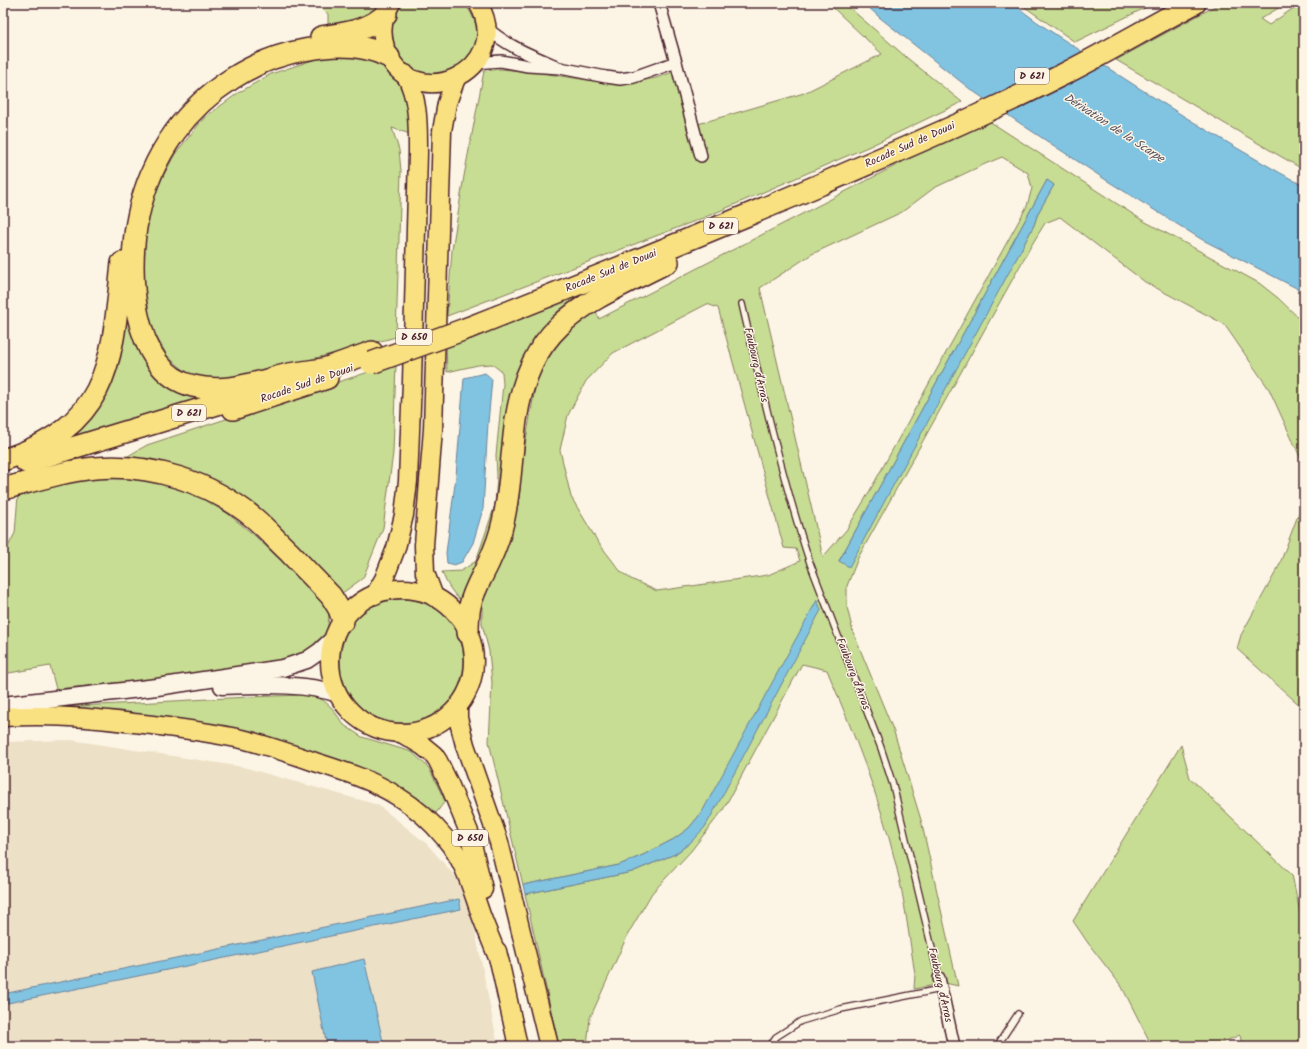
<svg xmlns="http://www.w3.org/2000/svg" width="1307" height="1049" font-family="Kalam,sans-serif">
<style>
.built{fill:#ece0c6}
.green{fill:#c7dd93;stroke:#887e5f;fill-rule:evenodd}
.water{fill:#81c4e2;stroke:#6b8299}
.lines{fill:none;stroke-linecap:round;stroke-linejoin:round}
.lane-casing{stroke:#4a1f2b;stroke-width:8}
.street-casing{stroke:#4a1f2b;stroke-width:14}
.secondary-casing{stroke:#4a1f2b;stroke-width:19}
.primary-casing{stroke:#4a1f2b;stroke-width:21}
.highway-casing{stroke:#4a1f2b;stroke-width:24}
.lane{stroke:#fcf5e5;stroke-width:5.5}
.street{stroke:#fcf5e5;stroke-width:11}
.secondary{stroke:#fcf5e5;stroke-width:16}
.primary{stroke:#f9e181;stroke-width:18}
.highway{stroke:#f9e181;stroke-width:21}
.highway-bridge-casing{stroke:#4a1f2b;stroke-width:24;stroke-linecap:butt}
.highway-bridge{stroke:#f9e181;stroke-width:21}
.labels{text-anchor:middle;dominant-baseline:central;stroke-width:3;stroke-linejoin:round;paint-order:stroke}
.shield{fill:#fcf5e5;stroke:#7f5f63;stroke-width:1}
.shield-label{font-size:10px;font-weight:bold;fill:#4a1f2b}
.street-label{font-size:11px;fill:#4a1f2b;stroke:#fcf5e5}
.water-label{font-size:12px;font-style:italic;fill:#5a5162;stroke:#fcf5e5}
</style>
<rect width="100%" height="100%" fill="#fcf5e5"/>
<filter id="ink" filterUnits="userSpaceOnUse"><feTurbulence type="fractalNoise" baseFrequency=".025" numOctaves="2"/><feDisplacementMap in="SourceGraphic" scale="8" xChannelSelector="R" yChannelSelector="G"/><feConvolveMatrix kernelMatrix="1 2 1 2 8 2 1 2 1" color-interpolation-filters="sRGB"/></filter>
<g filter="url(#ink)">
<path class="built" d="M71 740 243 767 378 805 427 844 467 890 498 1046H3V742Z"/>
<g class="green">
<path d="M316 3H381L380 7 357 23 328 24V14Z"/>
<path d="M404 3H464C512 62 409 107 394 43 390 28 394 14 404 3Z"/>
<path d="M828 3H844L906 57 962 102 870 146 708 216 447 316 452 250 464 176 484 71 500 69 536 72 619 85 656 78 673 72 691 126 804 93 882 54Z"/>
<path d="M1019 3H1155L1075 42Z"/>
<path d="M1221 3H1287L1260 19 1269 25 1301 3H1304V170L1116 60Z"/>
<path d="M347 54 380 60 394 74 403 89 408 106 410 134 392 128 399 150 401 171 396 337 240 378 217 380 196 377 184 370 168 357 152 329 144 293V242L154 193 175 154 204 118 238 93 271 74 322 57Z"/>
<path d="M989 121 1142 220 1259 283 1278 298 1304 323V469L1301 459 1269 389 1224 324 1145 282 1060 217 1045 223 1031 246 858 558 847 586V607L853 632 894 732 921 820 958 986 945 983 914 989 915 974C909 938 905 900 896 865 880 798 854 734 827 670L802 664 723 810 691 851 652 893 628 934 590 1018 587 1046H559L525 894 632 872 675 854 690 843 702 812 689 828 674 839 643 855 619 865 523 885 489 742 492 683 489 651 482 624V605L503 553 519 501 522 462 537 377 550 351 565 334 595 309 599 319 918 154ZM1002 157 1028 173 1032 188 1027 206 868 494 847 529 823 557 760 288 812 254 902 212 934 188 985 164ZM1047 180 1054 185 1038 213 1034 225 1020 252 839 561ZM707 304 718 308 784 548 796 549 800 561 768 575 657 591 631 579 621 572 598 542 571 497 560 450 568 415 586 381 613 353Z"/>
<path d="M619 275 546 328 501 505 464 604C453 594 447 585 442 572L461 571 476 561 495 505 497 476 496 455 503 384 502 372 492 364 478 365 447 372 446 345Z"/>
<path d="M126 293 140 340 212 396 60 442 85 422Z"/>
<path d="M396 363 393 453 383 528 363 578 341 594 287 536 121 460 147 445Z"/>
<path d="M108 476 137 478 166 484 196 495 227 513 254 535 327 604C332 622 326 641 309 651 290 664 262 664 239 668 178 677 117 683 56 689L50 666 3 674V556L15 533 18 495 77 480Z"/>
<path d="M1304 499V709L1237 649 1241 635 1279 566Z"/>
<circle cx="402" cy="661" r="62"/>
<path d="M307 695 323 700 332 708 344 725 362 737 412 752 429 768 445 801 434 816 304 754 48 711 52 707C137 704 222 697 307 695Z"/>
<path d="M1181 745 1190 778 1292 875 1304 931V1046H1242L1240 1035 1214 1046H1152L1122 987 1088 943 1073 921Z"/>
</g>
<g class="water">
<path d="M864 3H1013C1043 29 1078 48 1111 70 1174 111 1238 150 1304 186V292L1201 239 1106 180 1024 126 970 89 879 17Z"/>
<path d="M1047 180 1054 185 1038 213 1034 225 1020 252 849 567 839 561Z"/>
<path d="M485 373 492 379 488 423 483 509 473 543 462 562 454 565 447 563 446 553 456 476 464 378Z"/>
<path d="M817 600 821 610 719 802 705 827 690 843 675 854 632 872 525 894 523 885 619 865 643 855 674 839 689 828 702 812Z"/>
<path d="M459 899 461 909 3 1004V994Z"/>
<path d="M364 959 384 1046H327L312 972Z"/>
</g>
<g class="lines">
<g class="lane-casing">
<g id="lane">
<path d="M742 304C762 391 782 478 810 563L881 748 893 785 939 978"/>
<path d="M770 1046 776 1037 801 1021 841 1009 941 989"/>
<path d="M997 1046 1018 1014"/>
</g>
</g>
<g class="street-casing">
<g id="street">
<path d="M659 3 676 62 701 156"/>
<path d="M486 27C505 45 530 55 554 65"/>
<path d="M475 63 501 61 528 66 560 68 606 77 620 79 634 77 676 62"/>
<path d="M939 978 954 1046"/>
</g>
</g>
<g class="secondary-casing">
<g id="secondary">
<path d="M222 686C259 685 303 682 338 694"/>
<path d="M3 705 157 687 283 668 307 660 320 651 335 637"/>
</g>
</g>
<g class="primary-casing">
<g id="primary">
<path d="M391 3C383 16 380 32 385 47 408 119 518 72 478 3"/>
<circle cx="402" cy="661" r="72"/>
<path d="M375 595 384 579 396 548 404 515 408 481 412 382 418 153C418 127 419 98 405 74"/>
<path d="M434 597 425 573 424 545 433 429 442 131 447 103 456 78"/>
<path d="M458 707V718L465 745 499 842 549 1046"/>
<path d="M3 717C47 714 90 717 134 723 171 727 209 732 246 740 269 746 292 754 315 762 343 771 372 780 397 796 415 807 432 822 445 838 465 861 471 887 481 915 487 931 494 947 500 963"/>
<path d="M403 734 423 746 434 755 438 761 450 786 469 832 483 889"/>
<path d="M497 951 518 1046"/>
</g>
</g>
<g class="highway-casing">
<g id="highway">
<path d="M321 37C344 33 369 31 386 14"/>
<path d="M468 328C587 281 706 233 824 183 902 149 981 116 1058 77 1104 54 1149 27 1195 3"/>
<path d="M324 369C311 371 298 372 285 375 254 383 225 394 193 386 130 371 127 267 138 217 144 187 157 157 175 132 206 90 253 59 304 50 333 44 363 43 389 57"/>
<path d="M310 374 372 352"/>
<path d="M233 409 327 378"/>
<path d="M3 460C111 425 112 361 122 263"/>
<path d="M26 462 247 395"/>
<path d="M3 489C33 481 64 471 95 468 151 463 210 482 254 518 266 528 277 541 289 552 303 567 317 581 331 596L339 609 343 621"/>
<path d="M468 633C468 624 468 615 470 606 473 591 482 577 489 562 495 549 500 536 503 522 511 489 511 454 516 420 531 320 587 303 668 262"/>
</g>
</g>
<use href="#lane" class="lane"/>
<use href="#street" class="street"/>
<use href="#secondary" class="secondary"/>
<use href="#primary" class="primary"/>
<use href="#highway" class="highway"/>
<g class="highway-bridge-casing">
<path id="highway-bridge" d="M371 363 468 328"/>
</g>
<use href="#highway-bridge" class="highway-bridge"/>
</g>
</g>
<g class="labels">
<g class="shield">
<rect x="1015" y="68" width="34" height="16" rx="3"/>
<rect x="704" y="218" width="34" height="16" rx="3"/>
<rect x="396" y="329" width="36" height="16" rx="3"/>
<rect x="172" y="405" width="34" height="16" rx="3"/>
<rect x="452" y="830" width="36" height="16" rx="3"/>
</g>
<g class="shield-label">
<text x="1032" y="76">D 621</text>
<text x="721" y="226">D 621</text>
<text x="414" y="337">D 650</text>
<text x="189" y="413">D 621</text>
<text x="470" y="838">D 650</text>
</g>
<g class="street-label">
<text transform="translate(910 145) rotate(-24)">Rocade Sud de Douai</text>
<text transform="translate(611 271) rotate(-22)">Rocade Sud de Douai</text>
<text transform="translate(756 365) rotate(77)">Faubourg d'Arras</text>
<text transform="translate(307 384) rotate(-19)">Rocade Sud de Douai</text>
<text transform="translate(853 674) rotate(69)">Faubourg d'Arras</text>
<text transform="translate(940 985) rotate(77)">Faubourg d'Arras</text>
</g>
<g class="water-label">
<text transform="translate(1114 128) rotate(33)">Dérivation de la Scarpe</text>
</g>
</g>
<rect width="1307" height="1049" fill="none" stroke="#fcf5e5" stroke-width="16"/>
<rect x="8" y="8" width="1291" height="1033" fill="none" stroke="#4a1f2b" stroke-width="1.5" filter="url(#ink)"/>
</svg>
